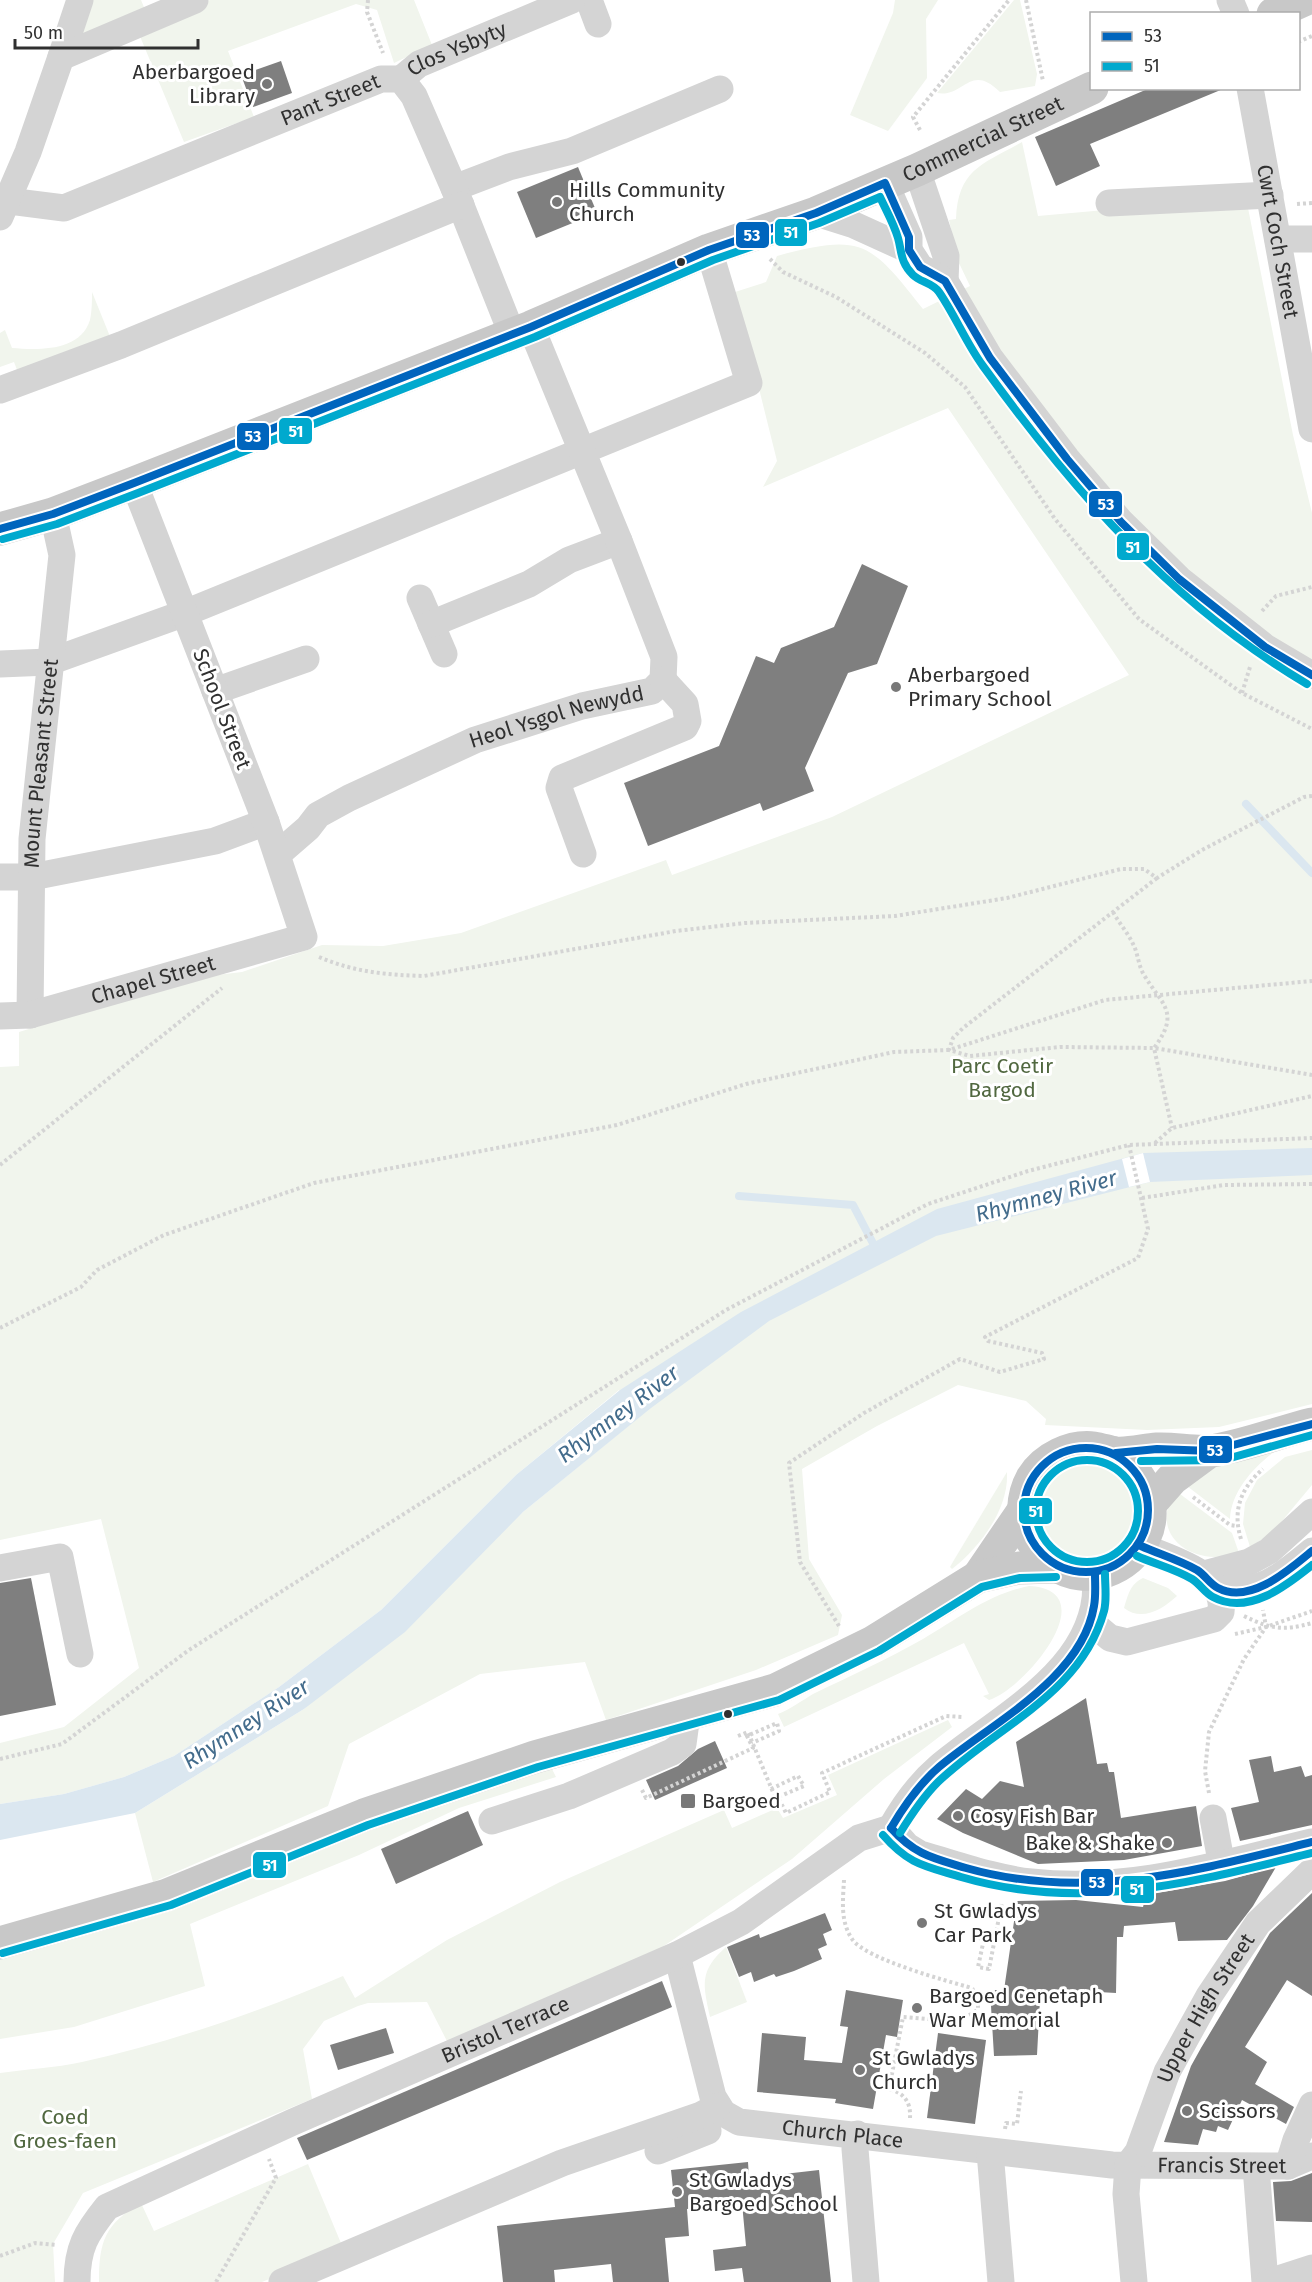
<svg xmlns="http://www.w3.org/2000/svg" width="1312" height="2282" font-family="'Fira Sans',sans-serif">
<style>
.green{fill:#f1f5ed}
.water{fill:#dbe7f0}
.pier{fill:#fff}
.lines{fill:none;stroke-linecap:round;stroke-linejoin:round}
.stream{stroke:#dbe7f0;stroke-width:8}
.building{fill:#7f7f7f}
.path{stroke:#d4d4d4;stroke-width:4;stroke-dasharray:3 3;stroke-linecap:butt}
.minor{stroke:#d4d4d4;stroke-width:27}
.major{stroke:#c8c8c8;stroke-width:33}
.path-bridge{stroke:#d4d4d4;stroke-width:4;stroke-dasharray:3 3;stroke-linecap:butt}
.bus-1-casing{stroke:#fff;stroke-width:12}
.bus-2-casing{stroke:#fff;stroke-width:12}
.bus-1{stroke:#0065bd;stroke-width:8}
.bus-2{stroke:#00a9ce;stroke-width:8}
.poi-dot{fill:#787878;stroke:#fff;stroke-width:2}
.bus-dot{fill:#303030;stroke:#fff;stroke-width:2}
.labels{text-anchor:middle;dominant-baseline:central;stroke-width:6;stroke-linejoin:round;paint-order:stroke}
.street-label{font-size:21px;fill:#303030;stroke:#fff}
.poi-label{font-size:21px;fill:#303030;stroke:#fff;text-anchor:start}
.park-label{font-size:21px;fill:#516840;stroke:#fff}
.water-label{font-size:22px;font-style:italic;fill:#436c8c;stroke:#fff}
.line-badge{stroke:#fff;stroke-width:2}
.badge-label{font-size:16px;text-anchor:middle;font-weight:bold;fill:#fff}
</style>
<rect width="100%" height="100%" fill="#fff"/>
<g class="green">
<path d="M86 0H141L151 24 210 0H414L432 45 394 63 377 10 356 4 228 51 254 117 184 142 134 22 75 36Z"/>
<path d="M895 0H938L926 19 927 78 888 131 850 115 893 13Z"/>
<path d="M1014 0H1020L1037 74 1035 86 1000 92C970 62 964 98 937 93Z"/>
<path d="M1022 142 1038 216 1105 210 1248 208 1293 435 1312 513V1404L1219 1427 1147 1430 1045 1425 1046 1419 1026 1401 958 1385 877 1426 802 1469 809 1559 842 1615 838 1635 756 1670 606 1720 585 1662 480 1674 349 1744 328 1806 153 1882 135 1813 304 1709 523 1512 638 1418 619 1390 516 1475 381 1610 279 1687 174 1756 124 1777 64 1794 0 1804V1743L64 1727 139 1668 101 1519 0 1540V1067L19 1066V1032L200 977 242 972 322 945 383 946 461 933 666 860 672 875 832 817 1129 675 948 408 763 487 777 461 735 292 766 282 777 256C863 233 870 242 923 309L970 286 958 261 949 220 956 219C958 169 983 164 1022 142Z"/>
<path d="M92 292 111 339 19 375 14 362 0 367V333L5 330 12 348C38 350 80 352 90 320 92 311 92 300 92 292Z"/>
<path d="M1278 1449C1255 1465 1231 1491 1230 1519L1183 1483 1202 1469Z"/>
<path d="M1312 1450V1485L1272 1533 1250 1547 1243 1524 1245 1503 1257 1480 1285 1457Z"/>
<circle cx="1086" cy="1510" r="48"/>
<path d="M1007 1472C1009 1509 980 1547 952 1569L950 1567 954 1560Z"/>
<path d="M1176 1491 1232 1533 1239 1553C1231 1554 1223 1557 1215 1557 1177 1556 1152 1525 1176 1491Z"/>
<path d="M1143 1578 1168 1588 1177 1596C1163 1609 1142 1622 1124 1608 1128 1595 1130 1584 1143 1578Z"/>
<path d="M1029 1586C1107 1590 1025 1689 989 1700L983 1696 989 1694 964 1643 784 1727 778 1714C791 1709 801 1701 813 1694 850 1676 888 1659 923 1639 957 1619 991 1593 1029 1586Z"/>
<path d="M948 1720 952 1727 884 1779 792 1859 652 1954 448 2043 427 2002 368 2003 358 2006 324 2021 303 2049 312 2099 83 2193 53 2244 55 2282H0V2073C27 2069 55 2068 82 2062 171 2042 259 2012 343 1976L355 1998 447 1940 560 1882 724 1810 732 1828 777 1808 783 1818 837 1795 828 1775Z"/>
<path d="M550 1765 556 1777 459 1808 359 1855 190 1924 205 1986 74 2027 0 2039V1957Z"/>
<path d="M726 1947 747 2002 710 2017C703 1984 699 1971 726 1947Z"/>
<path d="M308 2164 343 2248 262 2282H99C99 2241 105 2224 141 2203L154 2231Z"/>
</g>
<path class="water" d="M1312 1148V1175L1150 1182 936 1236 769 1321 651 1408 523 1512 405 1632 304 1709 135 1813 0 1840V1804L64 1794 124 1777 174 1756 279 1687 381 1610 516 1475 620 1390 741 1312 937 1209 1143 1153Z"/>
<path class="pier" d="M1143 1153 1150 1182 1129 1187 1122 1159Z"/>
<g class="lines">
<g class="stream">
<path d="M1246 804 1312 873"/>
<path d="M739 1196 853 1205 877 1251"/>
</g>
</g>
<g class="building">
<path d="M281 61 292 93 253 107 241 75Z"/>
<path d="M1150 88 1223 89 1090 144 1100 166 1056 186 1035 137Z"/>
<path d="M578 167 597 213 536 238 517 192Z"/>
<path d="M862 564 908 586 877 664 848 673 805 768 814 791 763 811 760 803 648 846 624 783 719 746 756 656 774 663 781 648 834 627Z"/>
<path d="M31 1578 56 1705 0 1716V1583Z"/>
<path d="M1086 1698 1097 1764 1107 1763 1109 1772H1114L1121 1818 1196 1806 1202 1846 1124 1860 1038 1864 963 1833 937 1819 966 1789 982 1799 1000 1781 1024 1787 1016 1742Z"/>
<path d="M715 1741 727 1768 655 1800 646 1780 678 1766 698 1749Z"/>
<path d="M1271 1756 1274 1772 1301 1766 1305 1777 1312 1775V1825L1240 1841 1231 1808 1259 1802 1249 1760Z"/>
<path d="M468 1811 483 1845 396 1884 381 1849Z"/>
<path d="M1276 1867 1253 1906 1227 1940 1178 1941 1175 1922 1124 1926 1123 1937H1117L1116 1993 1064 1990V2000L1040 1999 1037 2055 994 2056 991 2006 995 1990H1004L1017 1901 1076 1900 1143 1907 1146 1895 1225 1881Z"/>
<path d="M1312 1893V1996L1287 1980 1245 2047 1267 2062 1255 2084 1294 2107 1286 2124 1242 2100 1228 2130 1218 2126 1216 2132 1203 2129 1198 2145 1164 2142 1191 2066 1201 2048 1270 1933Z"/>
<path d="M825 1913 832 1930 823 1934 827 1945 818 1949 822 1959 794 1971 776 1977 774 1974 754 1982 751 1972 739 1977 727 1947 759 1934 760 1938Z"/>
<path d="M662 1981 672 2007 307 2160 297 2138Z"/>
<path d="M846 1990 903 2000 897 2037 886 2035 873 2109 835 2103 836 2099 757 2092 762 2033 806 2037 804 2060 842 2063 848 2027 840 2026Z"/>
<path d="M386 2028 394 2053 338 2070 330 2045Z"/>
<path d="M938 2033 986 2040 975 2124 927 2118Z"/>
<path d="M748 2162 749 2178 819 2170 831 2282H744L742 2268 715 2271 713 2250 746 2246 742 2203 687 2209 689 2236 665 2238 669 2282H613L611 2264 554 2270 555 2282H503L497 2226 675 2207 671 2170Z"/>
<path d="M1312 2173V2222L1276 2221 1273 2182 1291 2181Z"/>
</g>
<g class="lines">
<g class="path">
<path d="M368 0 367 12 383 53"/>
<path d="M1026 0 1043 81"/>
<path d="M1298 42 1312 36"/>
<path d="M920 130 913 117 1009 0"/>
<path d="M1297 204 1312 203"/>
<path d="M770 259 783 272 836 297 925 353 965 387 1055 519 1139 619 1242 693 1312 729"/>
<path d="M1262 611 1276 596 1312 587"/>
<path d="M1242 693 1250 667"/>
<path d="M1157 878 963 1028 953 1038 949 1050 970 1056 1060 1047 1154 1048 1312 1075"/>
<path d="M1113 912C1119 923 1128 933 1133 944 1138 953 1138 965 1144 975 1162 1005 1181 1012 1154 1048L1172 1128"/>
<path d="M319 957C354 972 387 975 424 976L676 931 745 923 895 916 1007 898 1121 869H1144L1157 878 1202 850 1304 797 1312 796"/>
<path d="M1155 1143 1172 1128 1312 1096"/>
<path d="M0 1165 222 988"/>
<path d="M1142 1198 1224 1185 1312 1184"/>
<path d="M0 1328 81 1287 97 1270 164 1235 314 1183 617 1125 746 1084 894 1052 949 1050 1105 1000 1312 981"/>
<path d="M1193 1497 1230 1525 1237 1526"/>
<path d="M1241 1539C1232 1510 1241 1488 1263 1469"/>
<path d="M1244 1616C1270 1629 1284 1631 1312 1623"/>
<path d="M839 1626 800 1562 789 1463 864 1413 960 1359 1000 1372 1044 1359 1042 1353 988 1341 985 1337 1138 1258 1148 1229 1129 1145"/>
<path d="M1235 1634 1266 1627 1312 1611"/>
<path d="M0 1759 62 1744 189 1650 726 1310 928 1204 1028 1171 1129 1145 1312 1138"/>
<path d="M771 1789 798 1776 804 1786 778 1797 786 1813 830 1792 822 1773 946 1716 963 1717"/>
<path d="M642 1790 646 1798 753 1748 747 1736 777 1723 779 1731 752 1743"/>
<path d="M1209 1793 1205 1771 1209 1732 1244 1659 1266 1627 1263 1610"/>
<path d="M844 1880C843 1900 840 1921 852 1939 865 1959 947 1981 972 1988L978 1999V2009C960 2026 926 2018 903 2017L889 2089C904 2093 911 2102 910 2118"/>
<path d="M973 1937 984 1939 978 1967 989 1969 1002 1902"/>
<path d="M1005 2129 1006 2123 1017 2124 1021 2091"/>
<path d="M0 2256 35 2243 56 2245"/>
<path d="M216 2282 276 2178 269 2159"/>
</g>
<g class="minor">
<path d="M589 0 598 24"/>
<path d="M1230 0 1236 14"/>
<path d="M61 57 80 0"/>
<path id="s1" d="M401 79 419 64 572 0"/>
<path id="s2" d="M1250 88 1312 429"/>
<path d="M917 170 946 256 945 281"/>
<path d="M885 183 909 237V250L920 267 945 281 990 358 1067 459 1121 522 1179 579 1265 647 1312 675"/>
<path d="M454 188 509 167 572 151 720 89"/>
<path id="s3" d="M0 200 64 208 381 79H401L414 96 454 188 512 334"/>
<path d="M1109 203 1270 195"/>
<path d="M816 213 854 225 909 250"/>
<path d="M0 217 28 152 61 57 195 0"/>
<path d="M1278 239H1312"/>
<path d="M0 390 121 345 461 205"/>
<path d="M420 598 444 654"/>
<path d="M431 624 529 584 569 560 619 541"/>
<path d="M0 664 49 662 185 613 749 383 709 250"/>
<path d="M215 691 306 659"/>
<path id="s4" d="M278 854 308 828 318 815 349 798 475 740 582 706 652 691 663 680 664 657 619 541 531 327"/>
<path d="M583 854 559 788 562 778 685 727 688 721 685 704 663 680"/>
<path d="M0 877H32L215 841 266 822"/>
<path id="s5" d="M30 1015 32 839 62 555 53 514"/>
<path id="s6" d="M0 1016 30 1015 304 937 266 822 134 483"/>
<path d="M0 1568 60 1557 80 1654"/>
<path d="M1204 1574 1249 1562 1269 1551 1312 1512"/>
<path d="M1218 1589C1260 1596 1282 1576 1312 1551"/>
<path d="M1091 1622 1110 1638 1127 1642 1214 1619 1221 1612C1227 1572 1169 1559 1141 1546"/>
<path d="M1213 1818 1222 1866"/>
<path d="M492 1821 569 1796 672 1752 683 1744 687 1715"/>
<path d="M891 1828 907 1846 920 1854C956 1864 994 1878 1031 1882 1129 1893 1219 1864 1312 1842"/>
<path d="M891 1828C904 1805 918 1785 939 1767 998 1717 1106 1666 1095 1574"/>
<path id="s7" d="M677 1955 713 2097 723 2113 739 2122 1112 2165 1288 2166 1312 2156"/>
<path d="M857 2134 855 2149 866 2282"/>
<path d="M658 2151 708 2131"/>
<path d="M990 2152 1001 2282"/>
<path id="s8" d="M1128 2165 1138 2152 1167 2072 1209 1996 1258 1923 1312 1871"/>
<path d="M1128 2165 1126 2194 1134 2282"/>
<path d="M1288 2166 1296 2140 1312 2105"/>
<path d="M1256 2167 1265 2282"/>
<path id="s9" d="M77 2282C77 2248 86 2233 107 2207L293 2122 677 1955 741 1922 859 1838 891 1828"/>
<path d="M282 2282 562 2163 701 2115 718 2106"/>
<path d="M1269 2282 1312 2268"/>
</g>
<g class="major">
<path d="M1273 14 1304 0"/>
<path id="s10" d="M0 529 53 514 134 483 531 327 709 250 816 213 917 170 1092 88"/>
<path d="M1116 1453C1211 1530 1083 1628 1031 1539 1020 1522 1022 1496 1032 1478 1044 1458 1071 1445 1094 1448 1101 1449 1109 1452 1116 1453 1129 1454 1144 1450 1157 1449 1175 1448 1194 1453 1211 1451 1245 1446 1279 1432 1312 1424"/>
<path d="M1150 1504 1172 1479 1210 1451"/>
<path d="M978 1577 1023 1511"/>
<path d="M0 1943 167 1895 364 1815 535 1757 775 1690 873 1642 978 1577 1019 1568 1056 1567"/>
</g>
<path class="path-bridge" d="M738 1736 748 1732 775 1797 768 1800"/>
<g class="bus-1-casing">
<g id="bus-1">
<path d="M0 529 53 514 134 483 531 327 709 250 816 213 885 183 909 237V250L920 267 945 281 990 358 1067 459 1121 522 1179 579 1265 647 1312 675"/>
<circle cx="1086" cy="1510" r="62"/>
<path d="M1116 1453 1157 1449 1211 1451 1312 1424"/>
<path d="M1141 1546C1159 1554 1179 1560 1197 1570 1205 1575 1210 1584 1218 1588 1250 1605 1289 1570 1312 1551"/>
<path d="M891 1828C915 1855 933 1858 966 1868 1086 1902 1195 1871 1312 1842"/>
<path d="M891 1828C904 1806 919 1784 939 1767 990 1724 1082 1679 1094 1606 1096 1596 1095 1584 1095 1574"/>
</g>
</g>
<g class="bus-2-casing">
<g id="bus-2">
<path d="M3 539 57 524 138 493 535 337 713 260 819 223 880 197C886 210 894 224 898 238 902 252 900 262 913 275 920 282 933 283 939 292 955 315 966 343 983 366 1074 492 1172 604 1307 684"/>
<circle cx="1087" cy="1511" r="51"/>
<path d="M1141 1461 1223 1460 1312 1435"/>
<path d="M1137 1556C1155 1564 1175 1569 1192 1579 1200 1584 1205 1593 1213 1597 1248 1616 1286 1586 1312 1565"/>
<path d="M900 1833C911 1815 923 1797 938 1782 996 1726 1081 1695 1104 1611 1107 1600 1105 1586 1105 1574"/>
<path d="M883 1835C909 1865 925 1866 961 1877 1084 1913 1193 1882 1312 1853"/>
<path d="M3 1953 171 1905 368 1825 538 1767 779 1700 879 1651 982 1587 1020 1578 1056 1577"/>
</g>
</g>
<use href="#bus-1" class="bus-1"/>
<use href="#bus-2" class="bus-2"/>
</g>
<g class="poi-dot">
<circle cx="267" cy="84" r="6"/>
<circle cx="557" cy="202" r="6"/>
<circle cx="896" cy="687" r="6"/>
<rect x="680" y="1793" width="16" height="16" rx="3"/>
<circle cx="958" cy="1816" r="6"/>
<circle cx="1167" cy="1843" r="6"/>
<circle cx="922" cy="1923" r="6"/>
<circle cx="917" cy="2008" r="6"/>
<circle cx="860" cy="2070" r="6"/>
<circle cx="1187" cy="2111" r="6"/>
<circle cx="677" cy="2192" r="6"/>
</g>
<g class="bus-dot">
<circle cx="681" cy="262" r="5"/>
<circle cx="728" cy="1714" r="5"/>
</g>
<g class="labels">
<g class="street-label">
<text stroke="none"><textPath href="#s1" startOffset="64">Clos Ysbyty</textPath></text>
<text stroke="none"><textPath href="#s3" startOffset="352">Pant Street</textPath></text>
<text stroke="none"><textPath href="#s10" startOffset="1058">Commercial Street</textPath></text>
<text stroke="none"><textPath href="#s2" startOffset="156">Cwrt Coch Street</textPath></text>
<text transform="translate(222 709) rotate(69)">School Street</text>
<text stroke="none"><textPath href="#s4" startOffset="315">Heol Ysgol Newydd</textPath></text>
<text stroke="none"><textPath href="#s5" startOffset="252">Mount Pleasant Street</textPath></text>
<text stroke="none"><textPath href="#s6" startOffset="158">Chapel Street</textPath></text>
<text stroke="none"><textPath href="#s8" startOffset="176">Upper High Street</textPath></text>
<text stroke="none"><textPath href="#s9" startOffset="519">Bristol Terrace</textPath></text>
<text stroke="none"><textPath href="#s7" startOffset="288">Church Place</textPath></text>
<text stroke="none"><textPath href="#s7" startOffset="669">Francis Street</textPath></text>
</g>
<g class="poi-label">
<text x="255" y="72" text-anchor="end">Aberbargoed<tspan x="255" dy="24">Library</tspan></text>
<text x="569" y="190">Hills Community<tspan x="569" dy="24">Church</tspan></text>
<text x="908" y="675">Aberbargoed<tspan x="908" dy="24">Primary School</tspan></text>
<text x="702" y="1801">Bargoed</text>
<text x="970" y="1816">Cosy Fish Bar</text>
<text x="1155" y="1843" text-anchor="end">Bake &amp; Shake</text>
<text x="934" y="1911">St Gwladys<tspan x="934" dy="24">Car Park</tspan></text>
<text x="929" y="1996">Bargoed Cenetaph<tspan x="929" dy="24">War Memorial</tspan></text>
<text x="872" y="2058">St Gwladys<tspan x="872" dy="24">Church</tspan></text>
<text x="1199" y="2111">Scissors</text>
<text x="689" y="2180">St Gwladys<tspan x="689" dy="24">Bargoed School</tspan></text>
</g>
<g class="park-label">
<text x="1002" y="1066">Parc Coetir<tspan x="1002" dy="24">Bargod</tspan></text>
<text x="65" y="2117">Coed<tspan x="65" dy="24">Groes-faen</tspan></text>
</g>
<g class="water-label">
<text transform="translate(1046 1196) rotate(-15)">Rhymney River</text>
<text transform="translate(618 1414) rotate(-37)">Rhymney River</text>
<text transform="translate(246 1724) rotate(-33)">Rhymney River</text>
</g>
</g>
<g class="line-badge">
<rect x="774" y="218" width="34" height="29" rx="6" fill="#00a9ce"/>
<rect x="735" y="221" width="35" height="28" rx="6" fill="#0065bd"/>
<rect x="278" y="417" width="35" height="28" rx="6" fill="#00a9ce"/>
<rect x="236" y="422" width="34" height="29" rx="6" fill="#0065bd"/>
<rect x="1088" y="490" width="35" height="28" rx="6" fill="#0065bd"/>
<rect x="1116" y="532" width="34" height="29" rx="6" fill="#00a9ce"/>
<rect x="1198" y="1435" width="35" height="29" rx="6" fill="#0065bd"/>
<rect x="1018" y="1497" width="35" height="28" rx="6" fill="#00a9ce"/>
<rect x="252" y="1851" width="35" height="28" rx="6" fill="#00a9ce"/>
<rect x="1080" y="1868" width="34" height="29" rx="6" fill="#0065bd"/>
<rect x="1120" y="1875" width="35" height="29" rx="6" fill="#00a9ce"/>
</g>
<g class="badge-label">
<text x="791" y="238">51</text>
<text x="752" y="241">53</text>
<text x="296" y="437">51</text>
<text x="253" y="442">53</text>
<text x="1106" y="510">53</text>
<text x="1133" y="553">51</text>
<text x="1215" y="1456">53</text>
<text x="1036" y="1517">51</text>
<text x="270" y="1871">51</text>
<text x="1097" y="1888">53</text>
<text x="1137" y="1895">51</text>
</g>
<rect x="1090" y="12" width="210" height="78" fill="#ffffff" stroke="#acacac" stroke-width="1.5"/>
<rect x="1102" y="32" width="30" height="9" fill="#0065bd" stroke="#acacac" stroke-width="1.5"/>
<text x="1144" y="42" font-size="18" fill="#303030">53</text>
<rect x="1102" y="62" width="30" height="9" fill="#00a9ce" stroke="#acacac" stroke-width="1.5"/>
<text x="1144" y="72" font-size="18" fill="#303030">51</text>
<path d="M15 39v9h183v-9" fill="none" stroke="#303030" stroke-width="3"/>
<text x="24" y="39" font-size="18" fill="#303030" stroke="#ffffff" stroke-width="4.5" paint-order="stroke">50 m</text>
</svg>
